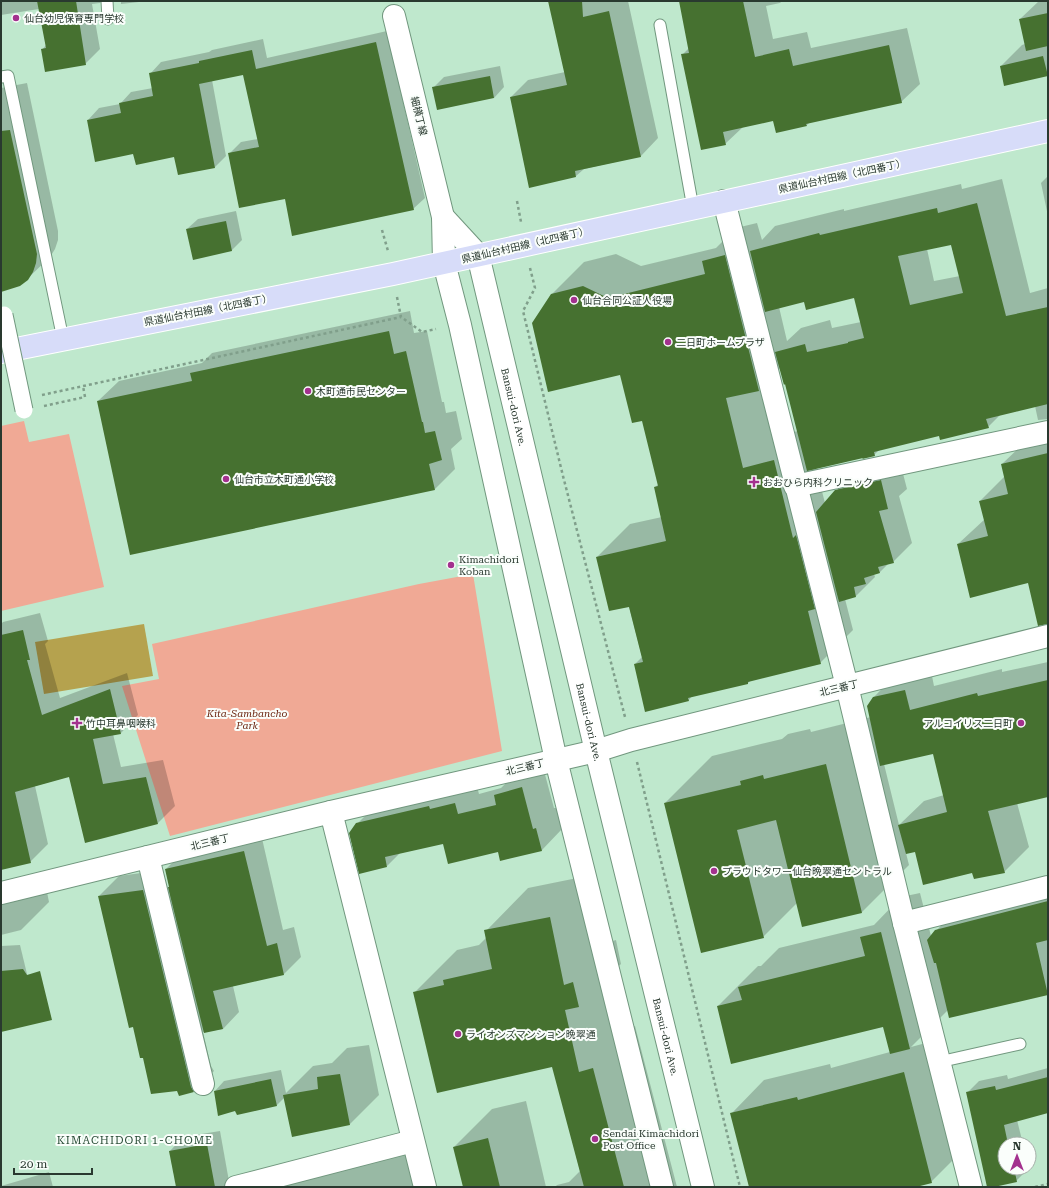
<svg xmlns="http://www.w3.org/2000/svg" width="1049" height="1188" font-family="'Roboto Serif','Noto Sans JP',serif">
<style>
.green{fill:#f0a995}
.water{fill:#b5a24e}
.shadow{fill:#0003;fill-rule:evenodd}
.building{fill:#467130;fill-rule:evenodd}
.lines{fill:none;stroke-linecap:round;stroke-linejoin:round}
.service-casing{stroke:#71977e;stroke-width:13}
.minor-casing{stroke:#71977e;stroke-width:24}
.tertiary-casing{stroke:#71977e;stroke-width:24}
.primary-casing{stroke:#fff;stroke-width:24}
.path{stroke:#809f8b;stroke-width:2.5;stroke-dasharray:3 3;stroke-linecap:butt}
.service{stroke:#fff;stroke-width:11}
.minor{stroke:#fff;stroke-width:22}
.tertiary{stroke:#fff;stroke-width:22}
.primary{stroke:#d7dcf9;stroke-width:22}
.pedestrian-bridge-casing{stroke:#71977e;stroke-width:19;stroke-linecap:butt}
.pedestrian-bridge{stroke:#fff;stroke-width:17}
.poi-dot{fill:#a3318e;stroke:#fafefb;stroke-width:1.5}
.labels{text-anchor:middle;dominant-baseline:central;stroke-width:4;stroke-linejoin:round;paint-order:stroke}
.poi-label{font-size:10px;fill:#29392f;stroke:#fafefb;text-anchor:start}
.street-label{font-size:10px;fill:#29392f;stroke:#fafefb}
.park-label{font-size:10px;font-style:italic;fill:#681f0a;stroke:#fafefb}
.neighbourhood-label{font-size:11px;letter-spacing:1px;fill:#294d37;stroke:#fafefb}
</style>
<rect width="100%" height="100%" fill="#bfe8cd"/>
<g class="green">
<path d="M24 421 29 442 69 434 104 587 1 611V426Z"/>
<path d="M473 574 502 751 170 836 122 686 159 679 152 644 419 584Z"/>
</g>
<path class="water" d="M144 624 153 676 44 694 35 642Z"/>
<g class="shadow">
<path d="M1 1H102L100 3 92 4 100 49 85 64 42 50 46 45 39 9 1 15Z"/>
<path d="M121 1H148L121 4Z"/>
<path d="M549 1H628L658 138 641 156 584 169 576 176 511 97 528 80 565 72Z"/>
<path d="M680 1H782L780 3 766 6 773 39 807 32 811 48 907 28 920 84 901 102 810 122 806 126 774 120 743 127 725 144 682 55 689 48Z"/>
<path d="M1039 1H1048V75L1005 85 1001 66 1022 45 1025 44 1020 19Z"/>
<path d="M387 31 425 198 413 209 286 198 229 154 241 142 258 139 244 74 212 80 226 156 215 167 175 156 134 153 88 120 99 108 120 104 131 92 153 88 150 74 161 62 209 52 212 50 263 39 267 58Z"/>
<path d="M500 66 504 87 494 98 433 88 444 77Z"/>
<path d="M27 83 58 231V240L55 249 50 257 27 279 1 286V88Z"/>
<path d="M1048 176V216L1041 183Z"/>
<path d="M1002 179 1030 293 1048 288V419L1038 420 1035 406 1001 414 988 427 940 435 880 449 874 455 816 468 825 503 855 471 900 462 907 489 899 496 912 543 893 562 888 564 879 573 874 574 875 577 856 596 845 599 853 630 820 663 751 680 748 683 693 695 688 701 635 664 642 657 629 606 597 557 630 524 662 517 655 487 659 484 643 420 621 374 551 295 584 262 616 254 641 266 716 248 736 228 757 223 762 240 775 226 844 209V211L961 184 962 189ZM951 244 960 276 934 281 927 249ZM855 297 861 322 832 328 830 320 801 328 787 341 779 307 805 301ZM780 368 786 383 798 431 776 436 763 385Z"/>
<path d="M236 211 242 240 231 251 187 229 198 219Z"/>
<path d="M410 311 414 333 427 331 442 402H444L446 413 456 411 462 439 451 449 455 469 435 489 98 401 119 381 202 363 212 353Z"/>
<path d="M1048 435V613L1029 582 958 544 985 519 980 501 1005 476 1002 464 1027 440Z"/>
<path d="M40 613 48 641 45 644 60 698 127 673 138 715 121 733 113 734 121 767 163 760 175 806 158 823 70 776 35 786 48 844 30 862 1 869V624L3 622Z"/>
<path d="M1048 662V796L1017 803 1029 847 1004 872H973L916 851 906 853 909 865 862 912 803 926 797 903 763 937 665 803 712 756 782 739 788 734 810 729 811 732 871 717 874 697 898 672 930 666 934 686 1002 669V672ZM934 753 944 795 924 801 899 825 884 764Z"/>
<path d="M543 767 554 808H557L562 829 542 850 499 851 444 843 400 853 387 866 357 824 378 803 476 783 479 794 501 788 515 774Z"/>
<path d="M261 834 283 930 294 927 301 957 284 974 233 986 239 1012 223 1029 203 1032 211 1066 214 1071 193 1091 177 1090 144 1056 134 1026 99 896 119 876 163 870 168 889 170 886 166 869 183 852Z"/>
<path d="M592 875 606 943 616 940 621 964 609 975 622 1030 635 1026 677 1187H555L557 1185 569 1182 580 1171 553 1065 414 993 457 950 479 945 487 937 486 931 528 888Z"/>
<path d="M1048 884V994L950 1017 948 1010 911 1047 937 1040 964 1149 931 1182 912 1187H750L732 1113 764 1080 830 1064 831 1068 890 1052 884 1026 718 1006 758 966H761L779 948 874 925 901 897 920 893 931 936 959 907Z"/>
<path d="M46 887 49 902 21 930 1 935V895Z"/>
<path d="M20 945 34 1003 1 1031V946Z"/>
<path d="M369 1045 379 1095 350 1124 285 1097 277 1105 215 1091 224 1081 281 1070 286 1093 313 1066 332 1063 347 1048Z"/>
<path d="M1048 1068V1112L1017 1120 1023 1144H1005V1168H1028V1169L1016 1181 988 1187 967 1093 979 1081 1007 1075 1008 1079Z"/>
<path d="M526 1101 546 1187H464L454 1147 492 1109Z"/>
<path d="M220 1131 230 1187H177L170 1151 183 1137Z"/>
<path d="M416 1151 425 1187H279Z"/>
<path d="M49 1172 53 1187H1V1186Z"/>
</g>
<g class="building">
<path d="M37 1H76L86 65 45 72 41 49 46 48Z"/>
<path d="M548 1H582L583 17 609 11 641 157 575 171 576 177 529 188 510 97 567 85Z"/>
<path d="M679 1H743L755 57 789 49 793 66 889 45 902 103 806 124 807 126 776 133 773 121 723 132 726 145 701 150 681 54 689 53Z"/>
<path d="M1048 13V46L1026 51 1019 19Z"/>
<path d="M376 42 414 210 292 236 285 199 239 208 228 153 259 147 243 75 199 84 215 168 178 175 174 157 136 165 133 154 95 162 87 120 121 113 119 103 153 96 149 73 199 63V61L252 50 256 69Z"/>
<path d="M1043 56 1048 76 1004 86 1000 66Z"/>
<path d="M490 76 494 98 437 110 432 87Z"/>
<path d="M10 130 37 254 36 263 33 272 28 280 20 286 1 292V131Z"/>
<path d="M977 203 1006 316 1048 307V404L986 419 989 428 940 440 939 436 874 452 875 456 862 459 863 458 807 471 785 384 784 385 775 352 805 344 807 352 848 343V342L864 338 854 298 806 310 804 302 765 312 750 251 819 233 820 235 937 208 938 213ZM951 245 963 293 910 305 898 256Z"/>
<path d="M226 221 232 251 193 260 186 229Z"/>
<path d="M725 255 759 391 726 398 743 468 774 460 793 538 796 535 815 609 808 611 821 664 748 682V684L688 698 689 701 645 712 634 664 643 662 629 607 609 611 596 557 666 541 654 487 658 486 642 421 632 423 620 375 548 392 532 323 551 294 583 286 608 298 705 274 702 261Z"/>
<path d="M389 331 394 354 406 351 422 422H423L425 433 435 431 442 460 429 464 435 490 130 555 97 401 192 381 190 373Z"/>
<path d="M1048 453V624L1038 626 1028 583 970 598 957 544 988 536 979 501 1008 494 1001 464Z"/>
<path d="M881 480 888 509 879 511 894 563 878 567 880 573 864 578 866 584 854 587 856 597 839 602 816 512 835 490Z"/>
<path d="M23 630 30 660H27L42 715 110 689 121 734 93 739 103 784 146 777 158 824 85 843 69 777 15 792 31 863 1 870V635Z"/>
<path d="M1048 680V797L988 811 1005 873 974 879 972 873 923 885 915 852 906 854 898 825 947 812 933 754 880 766 867 706 873 697 905 690 910 710 977 693 978 696Z"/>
<path d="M826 764 862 913 802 927 776 820 737 830 764 938 701 953 664 803 741 785 740 781 763 775 764 779Z"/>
<path d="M522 787 533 829 536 828 542 851 500 861 498 852 448 864 443 844 385 857 387 867 359 874 349 833 356 823 429 806 430 809 455 803 458 814 496 805 494 795Z"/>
<path d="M244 851 267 946 277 943 284 975 213 991 223 1029 204 1033 168 887H169L165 869Z"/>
<path d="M143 890 191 1087 194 1092 179 1096 177 1091 151 1094 143 1058H140L133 1027 129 1028 98 896Z"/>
<path d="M1048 901V940L1036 943 1048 995 949 1018 936 963H934L927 940 935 930Z"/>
<path d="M550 917 564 985 573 982 579 1007 565 1010 579 1072 593 1068 624 1187H584L552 1067 437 1093 413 992 444 985 443 980 492 969 484 930Z"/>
<path d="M881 932 910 1049 890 1054 883 1027 731 1064 717 1006 742 1000 738 987 865 956 860 937Z"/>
<path d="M23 969 27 975 40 971 52 1020 1 1032V971Z"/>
<path d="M904 1072 932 1183 916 1187H749L730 1113 797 1097 798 1100Z"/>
<path d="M340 1074 350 1125 292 1137 283 1095 318 1089 317 1077Z"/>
<path d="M1048 1077V1113L1004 1125 1008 1144H1005V1168H1014L1017 1182 994 1187H987L966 1092 995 1086 996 1090Z"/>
<path d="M271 1079 277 1106 237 1115 235 1111 218 1116 214 1091Z"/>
<path d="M488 1138 500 1187H463L453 1147Z"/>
<path d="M207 1144 215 1187H176L169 1151Z"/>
</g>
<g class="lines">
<g class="service-casing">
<g id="service">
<path d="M107 1 108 19"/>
<path d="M660 25 693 208"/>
<path d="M1 77 8 76 63 339"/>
<path d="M939 1062 1020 1044"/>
</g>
</g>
<g class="minor-casing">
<g id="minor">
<path d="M394 16 443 217 444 263"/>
<path d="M724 201 847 686 904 923 971 1187"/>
<path d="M443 217 478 255"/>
<path d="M795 486 1048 432"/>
<path d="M331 812 425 1187"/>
<path d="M148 857 203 1084"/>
<path d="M1 893 331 812 596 751 631 740 1048 636"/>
<path d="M904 923 1048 887"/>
<path d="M236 1187 413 1141"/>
</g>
</g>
<g class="tertiary-casing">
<g id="tertiary">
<path id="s1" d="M478 255 596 751 703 1187"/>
<path d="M444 263 460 325 556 760 662 1187"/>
</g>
</g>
<g class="primary-casing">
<path id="primary" d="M1 352 393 274 1048 131"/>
</g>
<g class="path">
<path d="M517 201 521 222"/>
<path d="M382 230 388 251"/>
<path d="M530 268 535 288 523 311 563 476 625 717"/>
<path d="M397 297 401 317 422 332 436 329"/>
<path d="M42 395 401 317"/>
<path d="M44 406 85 397 83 386"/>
<path d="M637 762 740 1187"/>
<path d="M1035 1187 1048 1184"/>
</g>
<use href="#service" class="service"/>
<use href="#minor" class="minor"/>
<use href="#tertiary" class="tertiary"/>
<use href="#primary" class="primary"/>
<g class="pedestrian-bridge-casing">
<path id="pedestrian-bridge" d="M4 315 24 410"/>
</g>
<use href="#pedestrian-bridge" class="pedestrian-bridge"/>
</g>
<g class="poi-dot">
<circle cx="16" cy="18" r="4"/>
<circle cx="574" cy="300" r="4"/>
<circle cx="668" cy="342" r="4"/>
<circle cx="308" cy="391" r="4"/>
<circle cx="226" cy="479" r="4"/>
<path d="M752 476h4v4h4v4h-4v4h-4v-4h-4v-4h4z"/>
<circle cx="451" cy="565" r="4"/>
<path d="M75 717h4v4h4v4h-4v4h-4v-4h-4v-4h4z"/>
<circle cx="1021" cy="723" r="4"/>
<circle cx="714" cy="871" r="4"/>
<circle cx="458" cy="1034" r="4"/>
<circle cx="595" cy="1139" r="4"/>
</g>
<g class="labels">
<g class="poi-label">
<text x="24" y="18">仙台幼児保育専門学校</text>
<text x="582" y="300">仙台合同公証人役場</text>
<text x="676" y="342">二日町ホームプラザ</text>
<text x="316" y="391">木町通市民センター</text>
<text x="234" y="479">仙台市立木町通小学校</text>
<text x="763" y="482">おおひら内科クリニック</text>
<text x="459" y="559">Kimachidori<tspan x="459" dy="12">Koban</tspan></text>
<text x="86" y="723">竹中耳鼻咽喉科</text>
<text x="1013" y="723" text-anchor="end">アルコイリス二日町</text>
<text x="722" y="871">プラウドタワー仙台晩翠通セントラル</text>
<text x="466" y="1034">ライオンズマンション晩翠通</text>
<text x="603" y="1133">Sendai Kimachidori<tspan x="603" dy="12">Post Office</tspan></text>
</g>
<g class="street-label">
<text transform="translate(419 116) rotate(76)">細横丁線</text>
<text transform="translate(842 176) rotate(-12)">県道仙台村田線（北四番丁）</text>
<text transform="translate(525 245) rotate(-13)">県道仙台村田線（北四番丁）</text>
<text transform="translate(208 310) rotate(-11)">県道仙台村田線（北四番丁）</text>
<text stroke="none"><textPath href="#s1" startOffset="156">Bansui-dori Ave.</textPath></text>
<text transform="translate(839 688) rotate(-14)">北三番丁</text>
<text stroke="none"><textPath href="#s1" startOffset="480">Bansui-dori Ave.</textPath></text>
<text transform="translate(525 767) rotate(-14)">北三番丁</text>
<text transform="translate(210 842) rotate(-14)">北三番丁</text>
<text stroke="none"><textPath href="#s1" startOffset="804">Bansui-dori Ave.</textPath></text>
</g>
<g class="park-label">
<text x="247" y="713">Kita-Sambancho<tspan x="247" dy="12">Park</tspan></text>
</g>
<g class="neighbourhood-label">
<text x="135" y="1140">KIMACHIDORI 1-CHOME</text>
</g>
</g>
<rect width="1049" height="1188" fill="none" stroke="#29392f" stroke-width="4"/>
<g transform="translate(1017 1156)"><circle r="19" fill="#fafefb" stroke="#a6afa9"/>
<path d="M0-3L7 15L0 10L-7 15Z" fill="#a3318e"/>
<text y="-6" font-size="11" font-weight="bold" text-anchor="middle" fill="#29392f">N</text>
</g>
<path d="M14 1168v6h78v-6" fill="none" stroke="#29392f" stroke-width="2"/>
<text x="20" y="1168" font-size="12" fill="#29392f" stroke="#fafefb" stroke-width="3" paint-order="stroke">20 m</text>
</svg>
